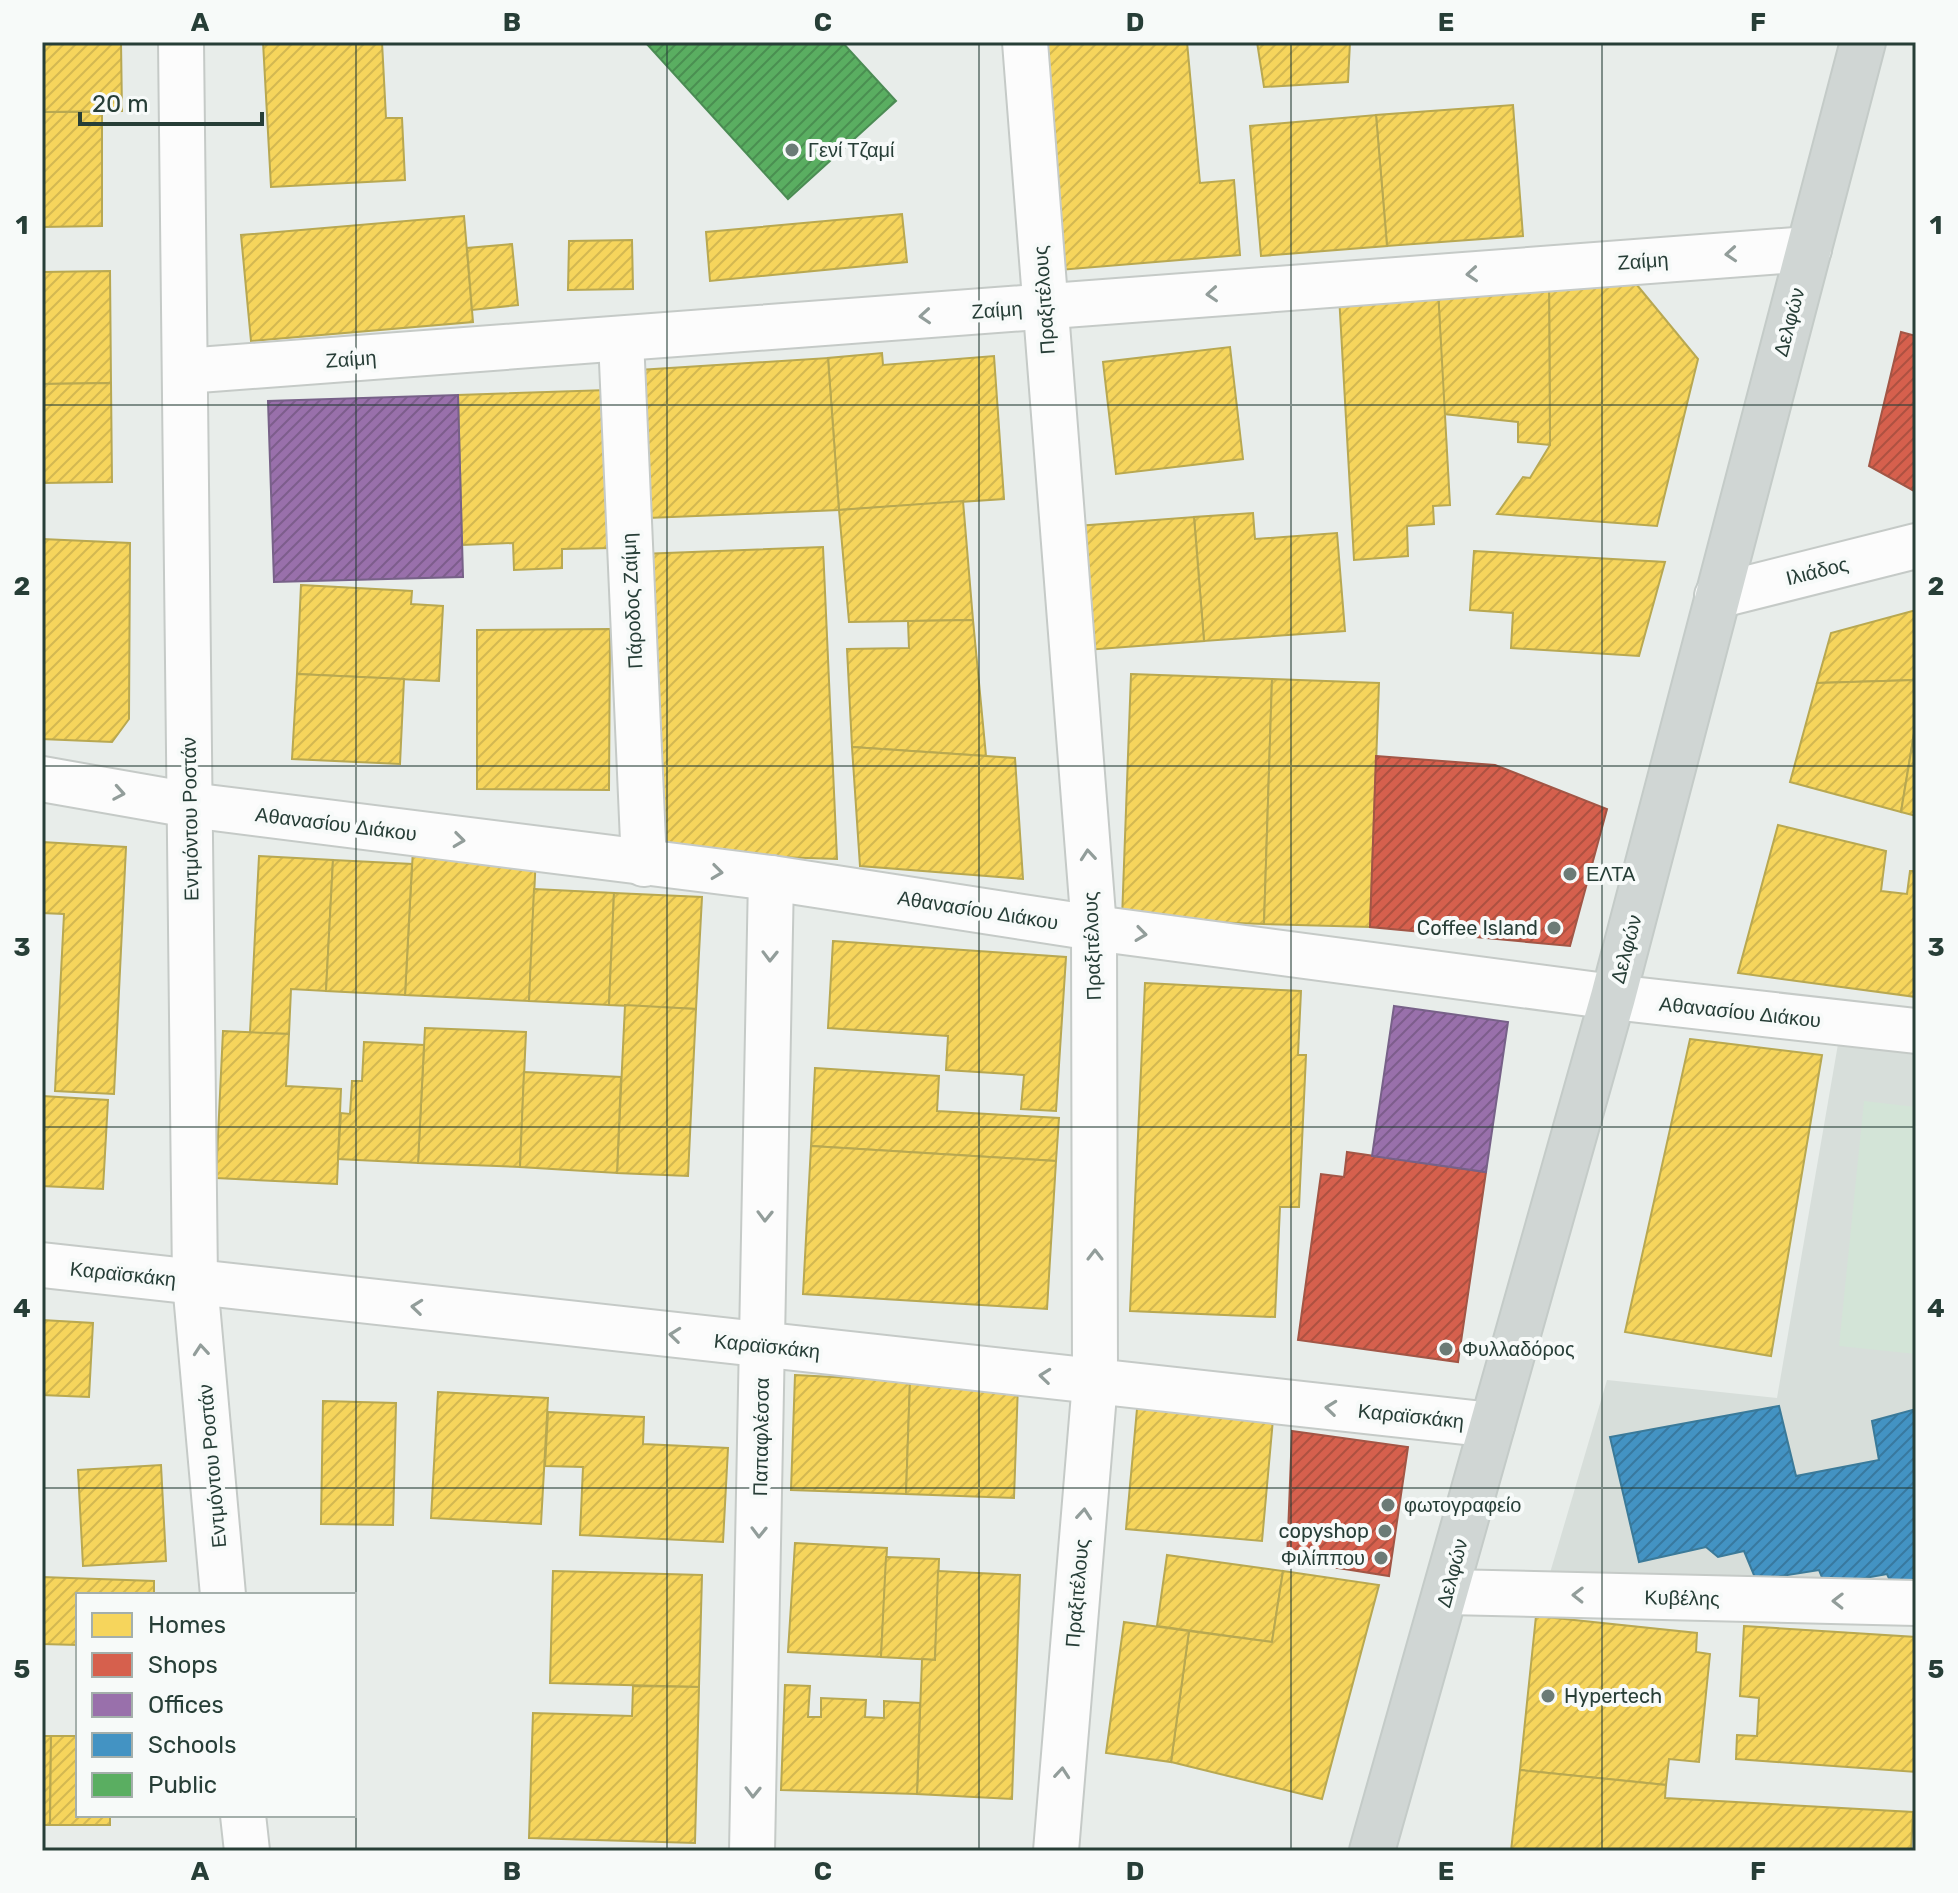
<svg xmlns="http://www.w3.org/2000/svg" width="1958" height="1893" font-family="Rubik,sans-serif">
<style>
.built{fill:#d7deda}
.pitch{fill:#d3e4d7}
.homes{fill:url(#homes-hatch);stroke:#b8a851;stroke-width:2}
.shops{fill:url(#shops-hatch);stroke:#a25646;stroke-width:2}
.offices{fill:url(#offices-hatch);stroke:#776188;stroke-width:2}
.schools{fill:url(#schools-hatch);stroke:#3b7a99;stroke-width:2}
.public{fill:url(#public-hatch);stroke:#4b8c54;stroke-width:2}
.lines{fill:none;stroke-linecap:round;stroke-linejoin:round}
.minor-casing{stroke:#c5cac7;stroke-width:48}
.major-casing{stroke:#c4cbc8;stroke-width:48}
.minor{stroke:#fcfcfc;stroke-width:44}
.major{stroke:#d0d6d4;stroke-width:44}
.oneway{stroke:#929d9a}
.grid{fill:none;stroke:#273e37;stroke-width:2;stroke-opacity:0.55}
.poi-dot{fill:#6b7b76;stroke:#f7faf9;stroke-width:3}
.labels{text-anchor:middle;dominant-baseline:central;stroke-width:8;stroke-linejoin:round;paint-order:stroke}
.poi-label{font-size:20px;fill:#273e37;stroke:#f7faf9;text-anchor:start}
.street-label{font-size:20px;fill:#273e37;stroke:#f7faf9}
.neatline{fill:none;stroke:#273e37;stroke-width:3}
.grid-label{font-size:26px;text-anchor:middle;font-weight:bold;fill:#273e37}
</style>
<defs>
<pattern id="homes-hatch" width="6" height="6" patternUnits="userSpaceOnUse" patternTransform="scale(2)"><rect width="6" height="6" fill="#f6d55c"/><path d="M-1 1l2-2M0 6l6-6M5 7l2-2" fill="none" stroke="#d3b851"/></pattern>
<pattern id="shops-hatch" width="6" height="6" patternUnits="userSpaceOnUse" patternTransform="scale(2)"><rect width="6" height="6" fill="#d6604d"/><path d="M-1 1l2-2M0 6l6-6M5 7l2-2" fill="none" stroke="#ae5141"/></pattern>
<pattern id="offices-hatch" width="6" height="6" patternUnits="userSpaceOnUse" patternTransform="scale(2)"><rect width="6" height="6" fill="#9970ab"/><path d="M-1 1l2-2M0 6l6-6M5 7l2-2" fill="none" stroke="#7d5d8c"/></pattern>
<pattern id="schools-hatch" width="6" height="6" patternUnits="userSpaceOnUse" patternTransform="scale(2)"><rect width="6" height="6" fill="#4393c3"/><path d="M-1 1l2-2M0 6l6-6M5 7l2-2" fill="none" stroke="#38799f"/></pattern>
<pattern id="public-hatch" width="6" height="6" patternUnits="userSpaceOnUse" patternTransform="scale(2)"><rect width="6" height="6" fill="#5aae61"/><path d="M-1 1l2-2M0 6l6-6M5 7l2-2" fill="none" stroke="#4a8f51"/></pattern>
</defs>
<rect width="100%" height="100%" fill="#e8edea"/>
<path class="built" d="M1838 1044 1916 1054V1593L1547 1583 1607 1380 1777 1398Z"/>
<path class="pitch" d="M1864 1101 1916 1107V1354L1839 1346Z"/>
<g class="homes">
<path d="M43 42H121L122 111 44 112Z"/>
<path d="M263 42H382L386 118H402L405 180 271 187Z"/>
<path d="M1035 42H1187L1200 183 1234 180 1240 255 1047 271Z"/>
<path d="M1257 42H1350L1348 82 1264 87Z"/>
<path d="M1513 105 1523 236 1387 246 1376 115Z"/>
<path d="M44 112H102V226L42 227Z"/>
<path d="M1376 115 1387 246 1261 256 1250 126Z"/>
<path d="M902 214 907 262 710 281 706 232Z"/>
<path d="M464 216 473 322 251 341 241 235Z"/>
<path d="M632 240 633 289 568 290 569 241Z"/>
<path d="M512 244 518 305 472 310 467 248Z"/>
<path d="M110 271 111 383 42 384V272Z"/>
<path d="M1632 279 1698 359 1657 526 1497 514 1523 477 1530 478 1550 445 1549 281Z"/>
<path d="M1549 281 1550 445 1518 442V422L1444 414 1438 290Z"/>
<path d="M1438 290 1450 505 1433 506 1434 524 1407 526 1408 556 1354 560 1339 295Z"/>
<path d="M1230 347 1243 459 1116 474 1103 362Z"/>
<path d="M882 353 883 365 994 356 1004 499 839 510 828 358Z"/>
<path d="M828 358 839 510 648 518 639 370Z"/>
<path d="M111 383 112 482 42 483V384Z"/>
<path d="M608 390 612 548 562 549V568L514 570 513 543 462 545 458 395Z"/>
<path d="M963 501 973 620 849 622 839 510Z"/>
<path d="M1253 513 1255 539 1337 533 1345 631 1204 641 1194 517Z"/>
<path d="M1194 517 1204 641 1086 650 1077 526Z"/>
<path d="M42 539 130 543 129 719 112 742 42 739Z"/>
<path d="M823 547 837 859 652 853 641 554Z"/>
<path d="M1474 551 1665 562 1639 656 1511 648 1513 613 1470 610Z"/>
<path d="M301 585 412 591 411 604 443 606 439 681 297 674Z"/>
<path d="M1916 610V680L1817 683 1831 633Z"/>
<path d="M973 620 986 756 852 747 847 649 909 648 908 621Z"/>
<path d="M610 629 609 790 477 789V630Z"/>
<path d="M297 674 404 679 400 764 292 759Z"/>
<path d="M1131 674 1272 679 1264 924 1122 919Z"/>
<path d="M1272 679 1379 683 1370 927 1264 924Z"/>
<path d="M1916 680V721L1901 812 1790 782 1817 683Z"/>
<path d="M1914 734 1916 735V816L1901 812Z"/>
<path d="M852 747 1015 758 1023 879 860 866Z"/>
<path d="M1778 825 1886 851 1881 891 1907 894 1910 871H1916V997L1738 973Z"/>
<path d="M42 842 126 847 114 1094 55 1091 64 914 42 913Z"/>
<path d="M413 849 536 855 529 1001 405 995Z"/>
<path d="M259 856 333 860 326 991 291 989 289 1034 250 1033Z"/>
<path d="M333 860 412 864 405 995 326 991Z"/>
<path d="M534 889 614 893 609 1005 529 1001Z"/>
<path d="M614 893 702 897 696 1009 609 1005Z"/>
<path d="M833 941 1066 957 1056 1111 1021 1109 1024 1075 946 1070 948 1036 828 1028Z"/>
<path d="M1145 983 1301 991 1298 1055H1306L1299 1207H1280L1275 1317 1130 1311Z"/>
<path d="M625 1005 696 1009 688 1176 617 1173Z"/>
<path d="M425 1028 526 1032 520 1167 418 1163Z"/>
<path d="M223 1031 289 1034 286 1086 341 1089 337 1184 216 1178Z"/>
<path d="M1690 1039 1822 1055 1771 1356 1625 1332Z"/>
<path d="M364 1042 424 1045 418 1163 338 1159 341 1113 350 1114 352 1081H362Z"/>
<path d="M815 1068 939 1076 937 1111 1059 1118 1056 1161 811 1146Z"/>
<path d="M524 1072 621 1077 617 1173 520 1167Z"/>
<path d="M42 1096 108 1100 103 1189 42 1186Z"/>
<path d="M811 1146 1056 1161 1047 1309 803 1294Z"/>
<path d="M42 1320 93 1323 89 1397 42 1395Z"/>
<path d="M795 1375 910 1381 906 1494 791 1490Z"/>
<path d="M910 1381 1018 1384 1014 1498 906 1494Z"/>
<path d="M438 1392 548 1398 541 1524 431 1518Z"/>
<path d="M1138 1398 1274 1408 1262 1541 1126 1529Z"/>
<path d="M323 1401 396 1403 393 1525 321 1524Z"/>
<path d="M548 1412 644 1417 643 1444 728 1448 723 1542 580 1535 583 1467 545 1466Z"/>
<path d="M161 1465 166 1561 83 1566 78 1470Z"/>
<path d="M795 1543 887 1548 881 1657 788 1652Z"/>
<path d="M1167 1555 1283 1571 1272 1642 1157 1626Z"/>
<path d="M886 1557 939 1559 935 1660 881 1657Z"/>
<path d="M553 1571 702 1575 699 1687 550 1683Z"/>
<path d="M938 1571 1020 1575 1012 1799 917 1794 922 1659 935 1660Z"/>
<path d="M1283 1571 1379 1585 1322 1799 1171 1762 1189 1631 1272 1642Z"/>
<path d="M42 1577 154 1581V1595H78V1645L42 1644Z"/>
<path d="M1536 1616 1697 1633 1696 1652 1710 1654 1699 1762 1669 1759 1666 1785 1520 1770Z"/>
<path d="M1124 1622 1189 1631 1171 1762 1106 1753Z"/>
<path d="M1744 1626 1916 1637V1772L1736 1759 1737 1735 1757 1736 1759 1698 1740 1696Z"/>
<path d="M785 1685 810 1686 808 1717H821V1698L866 1700 865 1717 884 1718V1701L920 1703 917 1794 781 1790Z"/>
<path d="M633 1686 699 1687 695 1843 529 1838 533 1713 632 1716Z"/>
<path d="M42 1736H51L50 1825H42Z"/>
<path d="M51 1736H78V1815H110V1825H50Z"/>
<path d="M1520 1770 1666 1785 1665 1798 1913 1812 1911 1851H1511Z"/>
</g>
<g class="shops">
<path d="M1901 332 1916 336V492L1869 466Z"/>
<path d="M1376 756 1495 765 1607 809 1570 946 1370 927Z"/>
<path d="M1347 1152 1486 1172 1458 1362 1298 1340 1321 1174 1344 1177Z"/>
<path d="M1292 1431 1408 1447 1389 1576 1287 1560Z"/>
</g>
<g class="offices">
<path d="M458 395 463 577 274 582 268 401Z"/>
<path d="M1394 1006 1508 1022 1486 1172 1372 1156Z"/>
</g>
<path class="schools" d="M1779 1406 1796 1476 1879 1460 1872 1421 1916 1409V1581L1892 1585 1887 1574 1825 1585 1819 1570 1756 1580 1744 1551 1718 1557 1706 1547 1639 1562 1610 1437Z"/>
<path class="public" d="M645 42H842L896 101 788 199Z"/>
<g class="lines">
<g class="minor-casing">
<g id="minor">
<path d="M181 42 195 1282 223 1595"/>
<path d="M1025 42 1094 928 1095 1382 1056 1851"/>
<path d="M621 339 644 864"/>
<path d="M185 371 1809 249"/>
<path d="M1717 596 1916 546"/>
<path d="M42 779 190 805 771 878 1094 928 1613 997 1916 1031"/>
<path d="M42 1265 1492 1425"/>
<path d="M1447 1592 1916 1603"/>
<path d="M243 1815 247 1851"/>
<path d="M752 1851 771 878"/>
</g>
</g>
<g class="major-casing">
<path id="major" d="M1372 1851 1613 997 1863 42"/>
</g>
<use href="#minor" class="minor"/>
<use href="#major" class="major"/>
</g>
<defs><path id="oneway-chevron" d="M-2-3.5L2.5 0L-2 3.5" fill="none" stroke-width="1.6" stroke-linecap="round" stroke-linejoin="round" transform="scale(2)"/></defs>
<g class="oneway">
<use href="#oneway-chevron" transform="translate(1731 254) rotate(176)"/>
<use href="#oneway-chevron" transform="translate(1472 274) rotate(176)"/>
<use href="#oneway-chevron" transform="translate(1212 294) rotate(176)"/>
<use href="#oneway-chevron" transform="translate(925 316) rotate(176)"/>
<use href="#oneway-chevron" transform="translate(119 793) rotate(10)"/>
<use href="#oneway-chevron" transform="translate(459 840) rotate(7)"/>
<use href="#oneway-chevron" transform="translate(1088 855) rotate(-95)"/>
<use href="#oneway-chevron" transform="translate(717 872) rotate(7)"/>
<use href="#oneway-chevron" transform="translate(1141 934) rotate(8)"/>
<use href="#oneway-chevron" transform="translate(770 956) rotate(91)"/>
<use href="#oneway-chevron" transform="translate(765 1216) rotate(91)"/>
<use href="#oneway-chevron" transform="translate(1095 1255) rotate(-90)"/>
<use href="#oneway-chevron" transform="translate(417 1307) rotate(-174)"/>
<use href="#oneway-chevron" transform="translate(675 1335) rotate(-174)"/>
<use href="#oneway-chevron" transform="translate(201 1350) rotate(-95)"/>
<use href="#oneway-chevron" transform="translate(1045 1376) rotate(-174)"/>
<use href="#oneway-chevron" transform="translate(1331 1408) rotate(-174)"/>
<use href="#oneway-chevron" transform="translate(1084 1514) rotate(-85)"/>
<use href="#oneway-chevron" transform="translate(759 1532) rotate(91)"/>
<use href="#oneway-chevron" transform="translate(1578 1595) rotate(-179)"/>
<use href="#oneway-chevron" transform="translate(1838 1601) rotate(-179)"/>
<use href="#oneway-chevron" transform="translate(1062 1773) rotate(-85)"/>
<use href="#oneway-chevron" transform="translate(753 1792) rotate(91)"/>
</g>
<path class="grid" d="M356 42V1851M667 42V1851M979 42V1851M1291 42V1851M1602 42V1851M42 405H1916M42 766H1916M42 1127H1916M42 1488H1916"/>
<g class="poi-dot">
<circle cx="792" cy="150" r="8"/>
<circle cx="1570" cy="874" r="8"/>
<circle cx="1554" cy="928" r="8"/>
<circle cx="1446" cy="1349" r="8"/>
<circle cx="1388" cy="1505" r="8"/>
<circle cx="1385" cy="1531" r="8"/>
<circle cx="1381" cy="1558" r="8"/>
<circle cx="1548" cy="1696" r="8"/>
</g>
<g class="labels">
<g class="poi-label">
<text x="808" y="150">Γενί Τζαμί</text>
<text x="1586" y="874">ΕΛΤΑ</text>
<text x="1538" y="928" text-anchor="end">Coffee Island</text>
<text x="1462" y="1349">Φυλλαδόρος</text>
<text x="1404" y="1505">φωτογραφείο</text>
<text x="1369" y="1531" text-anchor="end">copyshop</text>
<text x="1365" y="1558" text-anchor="end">Φιλίππου</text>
<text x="1564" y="1696">Hypertech</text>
</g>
<g class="street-label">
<text transform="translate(1643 261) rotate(-4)">Ζαίμη</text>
<text transform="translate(1044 300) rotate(-94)">Πραξιτέλους</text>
<text transform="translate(997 310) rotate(-4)">Ζαίμη</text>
<text transform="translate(1789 322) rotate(-75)">Δελφών</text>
<text transform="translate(351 359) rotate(-4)">Ζαίμη</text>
<text transform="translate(1817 571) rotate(-14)">Ιλιάδος</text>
<text transform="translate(632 601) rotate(-93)">Πάροδος Ζαίμη</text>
<text transform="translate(190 819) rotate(-91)">Εντμόντου Ροστάν</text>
<text transform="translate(336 824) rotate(7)">Αθανασίου Διάκου</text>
<text transform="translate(978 910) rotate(9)">Αθανασίου Διάκου</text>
<text transform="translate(1092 946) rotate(-92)">Πραξιτέλους</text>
<text transform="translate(1626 949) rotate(-75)">Δελφών</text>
<text transform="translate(1740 1012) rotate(6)">Αθανασίου Διάκου</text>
<text transform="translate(123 1274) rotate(6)">Καραϊσκάκη</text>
<text transform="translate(767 1346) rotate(6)">Καραϊσκάκη</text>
<text transform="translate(1411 1416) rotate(6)">Καραϊσκάκη</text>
<text transform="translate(761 1437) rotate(-89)">Παπαφλέσσα</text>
<text transform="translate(212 1466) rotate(-95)">Εντμόντου Ροστάν</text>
<text transform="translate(1452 1573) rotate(-75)">Δελφών</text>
<text transform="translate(1077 1593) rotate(-85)">Πραξιτέλους</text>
<text transform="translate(1682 1598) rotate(1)">Κυβέλης</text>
</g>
</g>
<rect width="1958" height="1893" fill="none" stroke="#f7faf9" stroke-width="88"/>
<rect x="76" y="1593" width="280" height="224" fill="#f7faf9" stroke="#a4afab" stroke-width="2"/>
<rect x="92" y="1613" width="40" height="24" fill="#f6d55c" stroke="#a4afab" stroke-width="2"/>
<text x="148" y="1633" font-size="24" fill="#273e37">Homes</text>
<rect x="92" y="1653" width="40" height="24" fill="#d6604d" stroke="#a4afab" stroke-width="2"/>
<text x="148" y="1673" font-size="24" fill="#273e37">Shops</text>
<rect x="92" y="1693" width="40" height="24" fill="#9970ab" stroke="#a4afab" stroke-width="2"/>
<text x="148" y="1713" font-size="24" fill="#273e37">Offices</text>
<rect x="92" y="1733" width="40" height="24" fill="#4393c3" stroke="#a4afab" stroke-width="2"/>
<text x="148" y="1753" font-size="24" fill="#273e37">Schools</text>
<rect x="92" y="1773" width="40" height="24" fill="#5aae61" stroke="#a4afab" stroke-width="2"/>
<text x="148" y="1793" font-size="24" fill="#273e37">Public</text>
<path d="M80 112v12h182v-12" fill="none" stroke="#273e37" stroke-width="4"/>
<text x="92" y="112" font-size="24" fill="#273e37" stroke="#f7faf9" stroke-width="6" paint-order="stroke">20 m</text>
<rect x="44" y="44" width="1870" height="1805" class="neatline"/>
<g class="grid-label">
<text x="200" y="31">A</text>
<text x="512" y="31">B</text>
<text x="823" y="31">C</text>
<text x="1135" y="31">D</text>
<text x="1446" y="31">E</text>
<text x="1758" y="31">F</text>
<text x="22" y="234">1</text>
<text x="1936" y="234">1</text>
<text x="22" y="595">2</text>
<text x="1936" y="595">2</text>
<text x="22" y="956">3</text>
<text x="1936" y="956">3</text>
<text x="22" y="1317">4</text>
<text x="1936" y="1317">4</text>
<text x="22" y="1678">5</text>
<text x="1936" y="1678">5</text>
<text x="200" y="1880">A</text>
<text x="512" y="1880">B</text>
<text x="823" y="1880">C</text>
<text x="1135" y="1880">D</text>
<text x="1446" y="1880">E</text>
<text x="1758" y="1880">F</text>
</g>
</svg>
